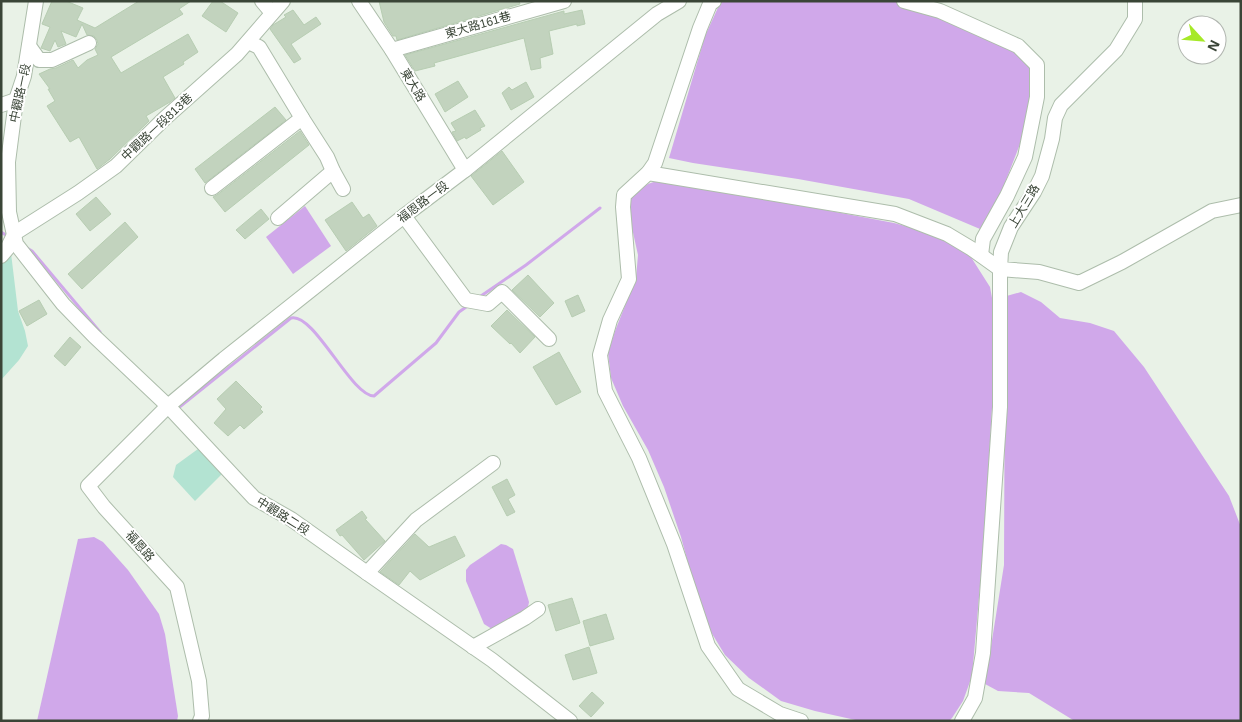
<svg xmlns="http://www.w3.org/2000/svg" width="1242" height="722" font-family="Helvetica,'Noto Sans TC',sans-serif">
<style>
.green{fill:#b3e3d2}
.water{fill:#d0a8ea}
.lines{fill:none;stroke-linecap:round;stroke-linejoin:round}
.stream{stroke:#d0a8ea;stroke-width:3}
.building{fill:#c2d3be;stroke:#b7cdb2}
.minor-casing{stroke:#adbdab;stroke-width:16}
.minor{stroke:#fff;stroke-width:14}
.labels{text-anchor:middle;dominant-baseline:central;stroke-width:4;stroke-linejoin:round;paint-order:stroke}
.street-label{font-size:12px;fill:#3a4537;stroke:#fff}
</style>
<rect width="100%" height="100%" fill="#e9f2e7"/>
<g class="green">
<path d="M11 253 18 311 25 331 28 346 19 360 1 380V262Z"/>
<path d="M198 449 223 473 195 501 173 477 176 465Z"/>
</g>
<g class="water">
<path d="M721 1H904L1029 58 1032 93 1020 144 1001 193 980 229 909 199 798 179 693 163 669 158 705 36Z"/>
<path d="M662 179 894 223 939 235 969 254 990 287 997 325 984 541 972 676 963 701 952 718 949 721H860L815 711 781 701 749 678 725 655 711 632 696 593 681 537 664 487 648 450 623 406 611 378 608 353 615 331 636 278 638 255 628 210 632 195 648 184Z"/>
<path d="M305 206 331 246 293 274 266 237Z"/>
<path d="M1021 292 1041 302 1060 318 1090 323 1114 331 1144 367 1229 496 1241 527 1240 721 1073 720 1029 693 998 691 985 684 1004 565 1005 329 1003 297Z"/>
<path d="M94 537 103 542 128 570 159 614 165 634 178 716 177 721H37L78 539Z"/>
<path d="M501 544 506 545 513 549 529 602 527 612 492 629 484 624 466 581V570L470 565Z"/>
</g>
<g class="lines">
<g class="stream">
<path d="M1 232 9 237"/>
<path d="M27 248 32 251 100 332"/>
<path d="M478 298 526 265 600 208"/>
<path d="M177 409 291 318C314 312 351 396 374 396L436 343 459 312 469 305"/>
</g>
</g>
<g class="building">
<path d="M52 1H66L83 8 77 20 95 28 139 1H191L179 9 183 14 111 57 121 73 188 34 198 52 183 62 184 64 163 77 175 98 170 102 146 116 149 121 110 159 97 169 79 137 70 142 47 106 55 101 48 89H50L39 74 50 69 56 68 73 60 78 68 87 60 98 55 95 49 98 44 97 40 94 36 87 35 82 24 76 37 61 31 66 44 58 47 55 40 50 51 41 48 50 27 42 24Z"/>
<path d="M213 1H220L238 13 226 32 202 16Z"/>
<path d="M379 1H519L520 4 397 40 396 36H393L384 22Z"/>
<path d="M293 10 304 25 316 17 321 24 291 44 301 59 294 63 270 29 273 25 286 17 284 15Z"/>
<path d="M582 10 585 24 577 26V24L549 31 553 54 540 58 541 68 531 70 524 38 434 63 435 66 415 71 405 55 564 11V14Z"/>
<path d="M458 81 468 97 445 112 435 94Z"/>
<path d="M526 82 534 97 511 110 502 93 509 87 512 90Z"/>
<path d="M275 107 286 120 205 183 195 169Z"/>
<path d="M475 110 485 126 480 128 481 130 466 139 465 137 457 141 452 132 456 131 451 123Z"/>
<path d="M300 131 309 145 225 212 213 197 217 195Z"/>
<path d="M502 151 524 182 493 205 471 176Z"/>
<path d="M96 197 111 214 90 231 76 214Z"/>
<path d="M352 202 363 218 369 214 377 226 346 251 325 220Z"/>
<path d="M261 209 269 219 245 239 236 230Z"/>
<path d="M125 222 138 237 82 289 68 274Z"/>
<path d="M528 275 554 303 540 317 512 290Z"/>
<path d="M578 295 585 311 572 317 565 301Z"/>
<path d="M39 300 47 314 27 326 19 311Z"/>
<path d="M507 310 535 337 520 353 511 343 510 344 491 326Z"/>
<path d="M70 337 81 347 65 366 54 356Z"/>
<path d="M559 352 581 392 556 405 533 367Z"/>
<path d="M236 381 262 407 260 409 263 412 244 429 240 425 228 436 214 423 226 409 217 399Z"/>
<path d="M507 479 515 495 508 499 515 512 507 516 492 487Z"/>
<path d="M362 511 367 518 365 519 385 541 364 560 342 535 340 536 336 530Z"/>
<path d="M415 534 429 547 455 536 465 556 420 580 410 571 399 585 380 572Z"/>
<path d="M572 598 580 623 556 631 548 605Z"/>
<path d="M606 614 614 639 590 646 583 621Z"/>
<path d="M589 647 597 673 573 680 565 655Z"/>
<path d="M592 692 604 703 591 717 579 706Z"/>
</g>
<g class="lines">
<g class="minor-casing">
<g id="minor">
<path d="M36 1 24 76 16 100 8 162 9 212 16 244 63 304 94 336 168 406 254 498 291 519 367 573 492 660 570 721"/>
<path d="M262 1 272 13"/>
<path d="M359 1 392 50 465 170"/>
<path d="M714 1 710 4 700 28 655 163 648 173 624 195 623 207 629 279 610 320 600 355 605 391 639 458 674 544 708 646 738 689 780 714 801 721"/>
<path d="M904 1 940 11 1018 46 1037 65V97L1025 157 1007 196 983 239 981 255"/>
<path d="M1135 1V19L1116 50 1061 105 1055 118 1052 139 1042 176 1034 192 1011 227 1001 252 1000 269 1039 272 1079 283 1122 262 1212 211 1241 205"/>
<path d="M248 42 259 47 302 118 327 157 333 171 343 189"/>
<path d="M29 46 39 60H52L89 43"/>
<path d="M392 50 564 1"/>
<path d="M1 105 16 100"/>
<path d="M648 173 895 214 947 234 972 249 1000 269V407L983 653 975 698 962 721"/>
<path d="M212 188 302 118"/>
<path d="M404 216 466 300 488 304 502 292 549 339"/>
<path d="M278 218 333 171"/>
<path d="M1 256 7 249 15 233 78 193 116 166 164 119 237 54 283 1"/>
<path d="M367 573 416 520 493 463"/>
<path d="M473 647 525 618 538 609"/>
<path d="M200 721 202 716 199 681 177 587 104 507 88 486 168 406 224 359 404 216 465 170 657 14 679 1"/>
</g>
</g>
<use href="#minor" class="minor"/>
</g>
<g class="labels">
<g class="street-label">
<text transform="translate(478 25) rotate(-16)">東大路161巷</text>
<text transform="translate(413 85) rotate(59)">東大路</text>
<text transform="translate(20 93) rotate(-78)">中觀路一段</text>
<text transform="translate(157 127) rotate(-43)">中觀路一段813巷</text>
<text transform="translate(423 202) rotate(-37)">福恩路一段</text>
<text transform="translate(1024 206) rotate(-59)">上大三路</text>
<text transform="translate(283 516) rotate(32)">中觀路二段</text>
<text transform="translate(140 546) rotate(48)">福恩路</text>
</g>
</g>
<rect width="1242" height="722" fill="none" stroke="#3a4537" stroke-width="5"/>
<g transform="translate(1202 40) rotate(116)"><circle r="24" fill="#ffffff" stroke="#b0b5af"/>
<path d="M0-4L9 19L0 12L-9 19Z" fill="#a6e928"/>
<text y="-8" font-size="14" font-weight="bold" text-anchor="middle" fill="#3a4537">N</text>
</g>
</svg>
